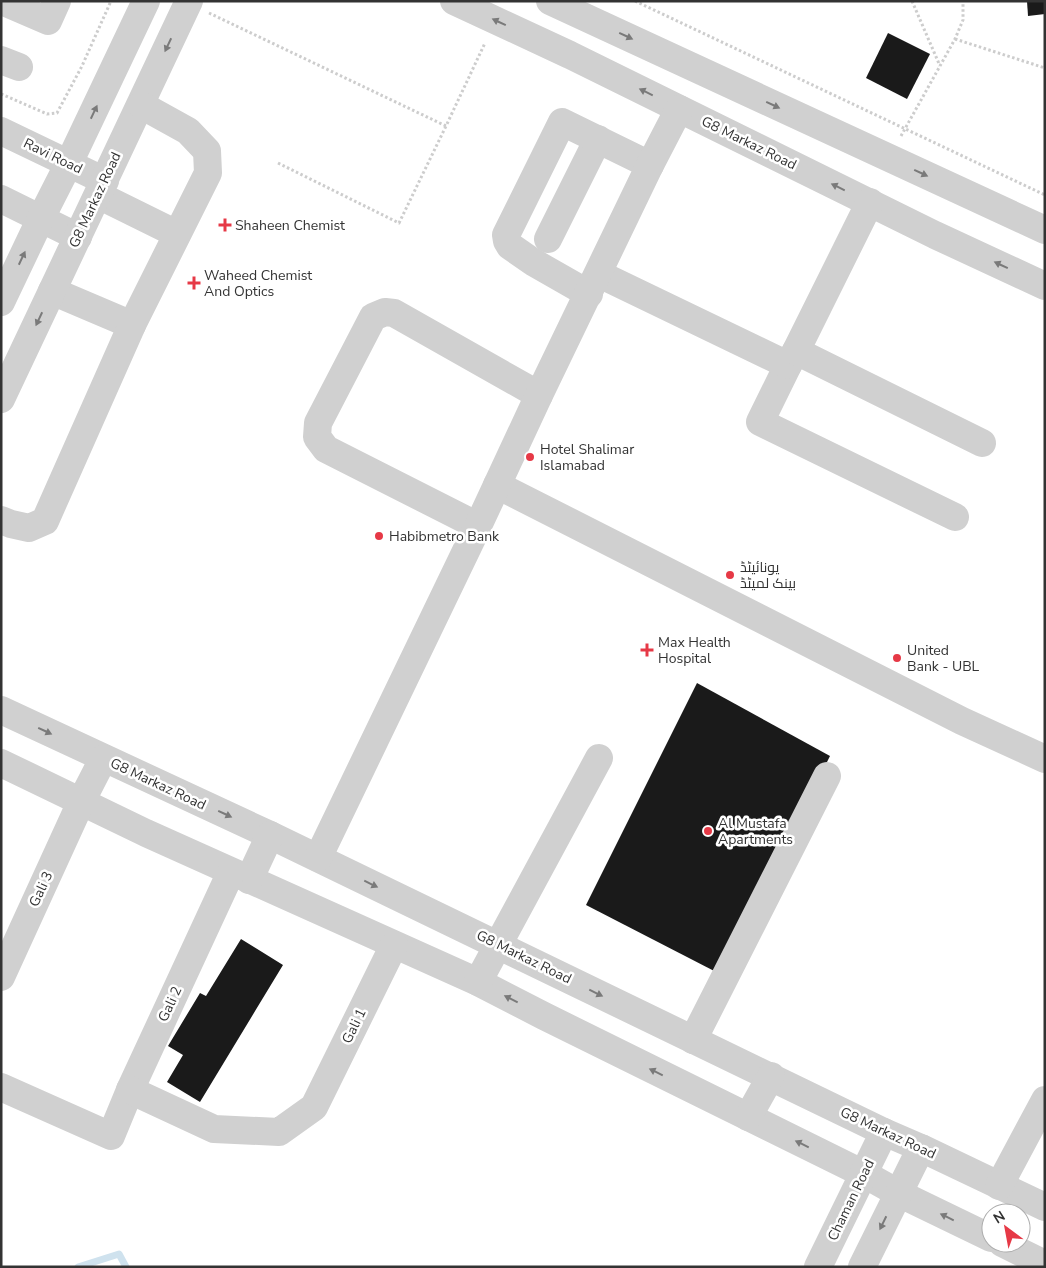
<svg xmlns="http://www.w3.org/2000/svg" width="1046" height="1268" font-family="'Nunito Sans',Cairo,sans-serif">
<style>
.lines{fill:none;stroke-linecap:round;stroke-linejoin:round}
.stream{stroke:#cfe2ee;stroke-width:7}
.building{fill:#1a1a1a}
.path{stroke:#cdcdcd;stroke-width:3;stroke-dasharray:2.5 2.5;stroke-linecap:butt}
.minor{stroke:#d0d0d0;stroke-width:28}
.oneway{fill:#7a7a7a}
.poi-dot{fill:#e63946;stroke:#fff;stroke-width:2}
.labels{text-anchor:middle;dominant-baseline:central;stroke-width:5;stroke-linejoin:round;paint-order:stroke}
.street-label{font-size:14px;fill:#333;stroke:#fff}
.poi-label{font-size:14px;fill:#333;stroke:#fff;text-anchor:start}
</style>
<rect width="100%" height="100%" fill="#fff"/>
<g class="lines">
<path class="stream" d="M78 1267 119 1254 126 1267"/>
</g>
<g class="building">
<path d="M1027 1H1045V14L1028 16Z"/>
<path d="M888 33 930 54 907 99 866 78Z"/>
<path d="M697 683 830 756 720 974 586 905Z"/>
<path d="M241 939 283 965 200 1102 167 1082 183 1055 168 1046 200 993 206 996Z"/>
</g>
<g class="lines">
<g class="path">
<path d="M635 1 1045 195"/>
<path d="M912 1 940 66"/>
<path d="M209 13 446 126 485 43"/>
<path d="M955 39 1045 68"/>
<path d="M1 94 47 114 57 113 82 66 111 1"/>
<path d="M901 136 955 39 963 20V1"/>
<path d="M278 163 399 223 446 126"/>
</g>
<g class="minor">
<path d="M2 1 48 21 57 1"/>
<path d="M454 1 570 55 935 235 1045 286"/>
<path d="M550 1 1045 230"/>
<path d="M1 60 19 67"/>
<path d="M1 131 105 181"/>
<path d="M98 195 177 234"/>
<path d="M1 199 78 237"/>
<path d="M870 202 796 351 788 365 760 422 955 517"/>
<path d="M548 239 598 139"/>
<path d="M599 274 788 365"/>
<path d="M52 291 132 325"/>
<path d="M589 294 533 262 510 246 507 241 506 235 562 122 650 165"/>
<path d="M1 302 40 220 69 163 146 1"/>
<path d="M796 351 982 443"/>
<path d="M1 399 189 1"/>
<path d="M497 485 962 721 1045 759"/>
<path d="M1 520 11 524 29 528 45 521 132 325 208 173 207 151 188 131 141 105"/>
<path d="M478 526 326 449 317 437 318 423 373 317 385 312 394 313 539 395"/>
<path d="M1 710 270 835 884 1132 921 1148 1045 1207"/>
<path d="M1 763 146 833 478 982 544 1016 864 1174 898 1193 991 1238"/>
<path d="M318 858 478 526 539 395 650 165 679 109"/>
<path d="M249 880 270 835"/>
<path d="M1 977 81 802 103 759"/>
<path d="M478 982 599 758"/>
<path d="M693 1040 827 776"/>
<path d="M1 1087 111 1136 130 1090 231 872"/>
<path d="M130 1090 214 1129 279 1132 314 1107 394 945"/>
<path d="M748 1117 771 1076"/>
<path d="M999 1186 1045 1100"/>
<path d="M1002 1243 1045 1264"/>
<path d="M818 1267 884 1132"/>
<path d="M862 1267 921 1148"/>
</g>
</g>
<defs><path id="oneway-solid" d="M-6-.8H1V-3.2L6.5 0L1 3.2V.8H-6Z" transform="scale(1.25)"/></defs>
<g class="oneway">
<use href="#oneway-solid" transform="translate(499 22) rotate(-155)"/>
<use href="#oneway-solid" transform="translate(626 36) rotate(25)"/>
<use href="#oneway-solid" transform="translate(168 45) rotate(115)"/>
<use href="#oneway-solid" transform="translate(646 92) rotate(-154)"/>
<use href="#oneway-solid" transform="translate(773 105) rotate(25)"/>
<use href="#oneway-solid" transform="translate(94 112) rotate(-65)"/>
<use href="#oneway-solid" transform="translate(921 173) rotate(25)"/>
<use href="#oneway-solid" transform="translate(838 187) rotate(-154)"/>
<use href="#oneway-solid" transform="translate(22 258) rotate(-65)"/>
<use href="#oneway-solid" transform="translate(1001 265) rotate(-155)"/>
<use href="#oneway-solid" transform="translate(39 319) rotate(115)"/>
<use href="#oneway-solid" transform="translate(45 731) rotate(25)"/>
<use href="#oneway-solid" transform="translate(225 814) rotate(25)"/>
<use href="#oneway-solid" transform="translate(371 884) rotate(26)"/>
<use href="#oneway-solid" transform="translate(596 993) rotate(26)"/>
<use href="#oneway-solid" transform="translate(511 999) rotate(-153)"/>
<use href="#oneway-solid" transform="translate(656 1072) rotate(-154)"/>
<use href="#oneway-solid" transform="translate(802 1144) rotate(-154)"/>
<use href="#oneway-solid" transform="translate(947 1217) rotate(-154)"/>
<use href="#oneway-solid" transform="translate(883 1223) rotate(116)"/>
</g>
<g class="poi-dot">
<path d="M222.5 217.5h5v5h5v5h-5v5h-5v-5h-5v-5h5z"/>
<path d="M191.5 275.5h5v5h5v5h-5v5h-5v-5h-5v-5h5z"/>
<circle cx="530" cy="457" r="5"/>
<circle cx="379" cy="536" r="5"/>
<circle cx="730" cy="575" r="5"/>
<path d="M644.5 642.5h5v5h5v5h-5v5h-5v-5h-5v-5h5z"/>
<circle cx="897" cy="658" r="5"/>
<circle cx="708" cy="831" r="5"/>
</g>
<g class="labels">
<g class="street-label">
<text transform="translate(749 143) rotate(26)">G8 Markaz Road</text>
<text transform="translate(53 156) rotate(26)">Ravi Road</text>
<text transform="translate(95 200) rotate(-65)">G8 Markaz Road</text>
<text transform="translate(158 784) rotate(25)">G8 Markaz Road</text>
<text transform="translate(41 889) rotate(-65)">Gali 3</text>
<text transform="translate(524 957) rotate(26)">G8 Markaz Road</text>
<text transform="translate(170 1004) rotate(-65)">Gali 2</text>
<text transform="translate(354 1026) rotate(-64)">Gali 1</text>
<text transform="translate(888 1133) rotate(25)">G8 Markaz Road</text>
<text transform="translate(851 1200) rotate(-64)">Chaman Road</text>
</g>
<g class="poi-label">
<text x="235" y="225">Shaheen Chemist</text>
<text x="204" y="275">Waheed Chemist<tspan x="204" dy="16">And Optics</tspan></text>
<text x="540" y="449">Hotel Shalimar<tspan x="540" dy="16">Islamabad</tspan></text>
<text x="389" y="536">Habibmetro Bank</text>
<text x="740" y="567">یونائیٹڈ<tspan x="740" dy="16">بینک لمیٹڈ</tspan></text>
<text x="658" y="642">Max Health<tspan x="658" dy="16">Hospital</tspan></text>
<text x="907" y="650">United<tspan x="907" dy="16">Bank - UBL</tspan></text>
<text x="718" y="823">Al Mustafa<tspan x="718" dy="16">Apartments</tspan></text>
</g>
</g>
<rect width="1046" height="1268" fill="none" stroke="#333333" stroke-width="5"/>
<g transform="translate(1006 1228) rotate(328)"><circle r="24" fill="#ffffff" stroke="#adadad"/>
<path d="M0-4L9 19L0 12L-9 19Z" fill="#e63946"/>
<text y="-8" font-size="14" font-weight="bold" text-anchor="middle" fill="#333333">N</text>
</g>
</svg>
